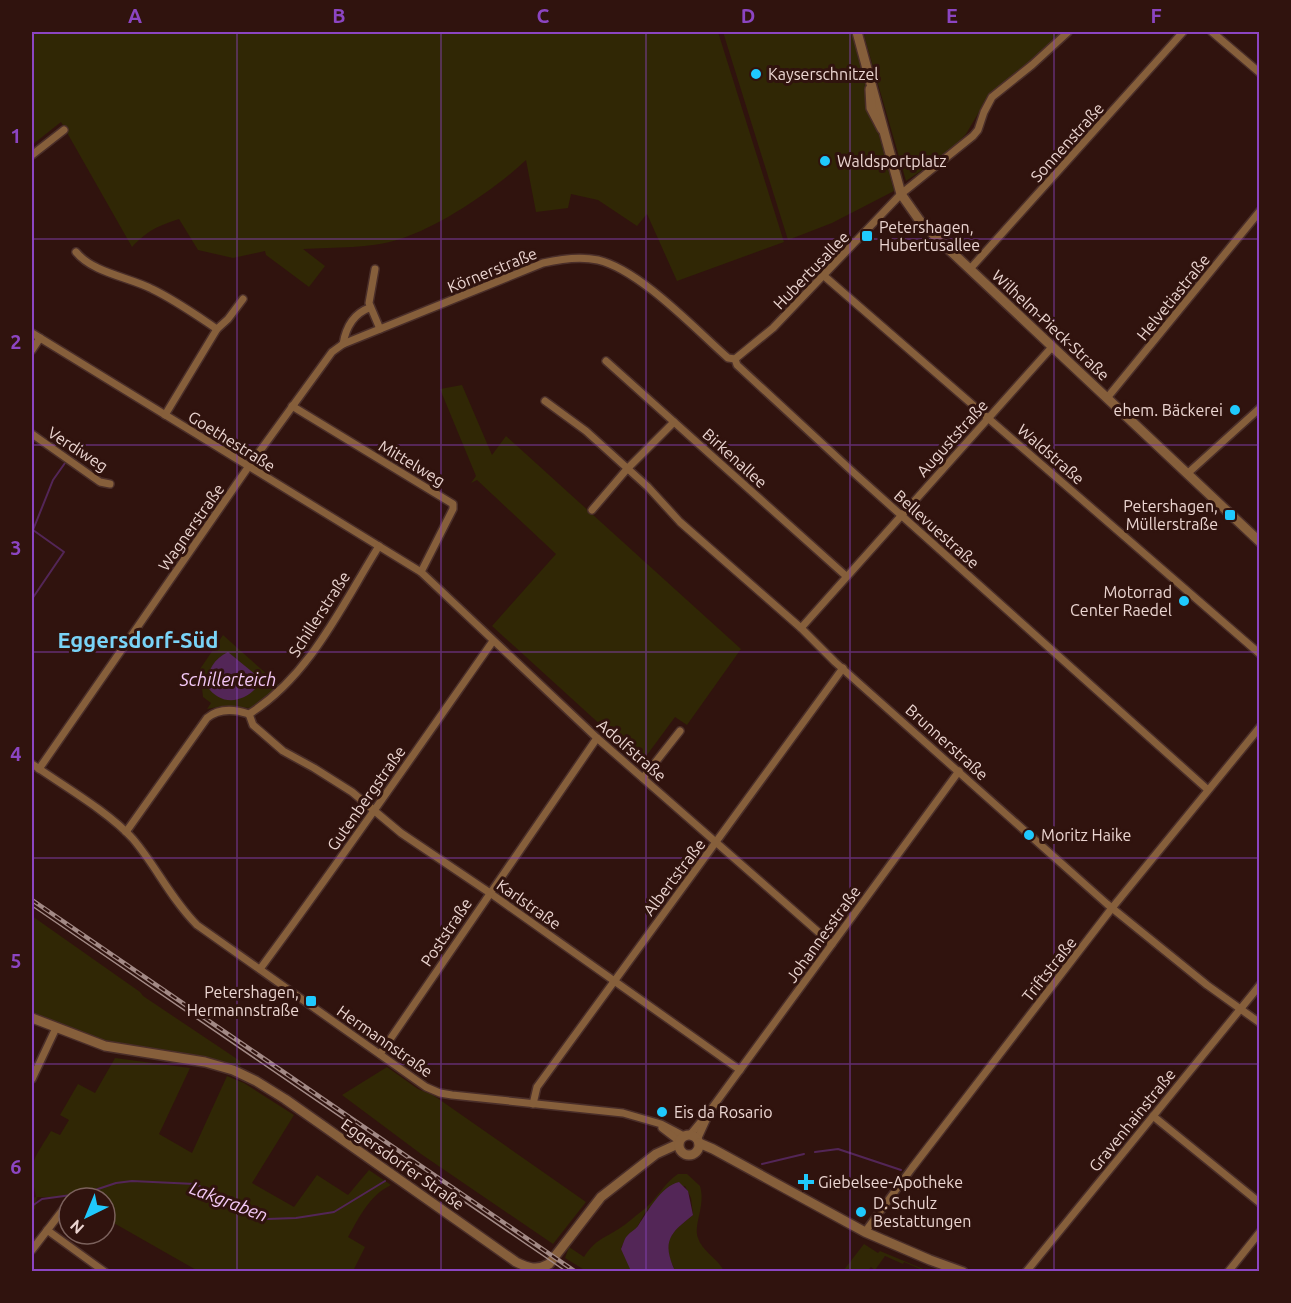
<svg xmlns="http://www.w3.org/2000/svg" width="1291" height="1303" font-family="Ubuntu,sans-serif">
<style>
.green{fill:#302705}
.water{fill:#532657}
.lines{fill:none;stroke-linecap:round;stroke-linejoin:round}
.stream{stroke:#532657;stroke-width:2}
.minor-casing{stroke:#4a2e29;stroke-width:10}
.tertiary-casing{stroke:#4a2e29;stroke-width:12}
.minor{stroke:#865f3b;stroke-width:7}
.tertiary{stroke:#865f3b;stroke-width:9}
.tram{stroke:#a28985;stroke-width:1.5}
.rail-casing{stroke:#a28985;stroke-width:4.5}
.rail{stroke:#30130e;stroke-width:2;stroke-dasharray:7;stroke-linecap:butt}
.grid{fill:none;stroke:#8c45c2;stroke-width:1.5;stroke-opacity:0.55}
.poi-dot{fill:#1fc9fd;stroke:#30130e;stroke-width:2}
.labels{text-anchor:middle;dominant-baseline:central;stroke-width:6;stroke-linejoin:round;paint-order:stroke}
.poi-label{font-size:16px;fill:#ebd5d1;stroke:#30130e;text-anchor:start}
.street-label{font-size:16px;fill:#ebd5d1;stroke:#30130e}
.water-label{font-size:18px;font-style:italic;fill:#f4c9f7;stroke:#30130e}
.district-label{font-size:22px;font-weight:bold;fill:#79d3f7;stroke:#30130e}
.neatline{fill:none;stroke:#8c45c2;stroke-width:2}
.grid-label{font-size:20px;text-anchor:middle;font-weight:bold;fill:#8c45c2}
</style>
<rect width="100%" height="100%" fill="#30130e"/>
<g class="green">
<path d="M32 32H718L784 242 677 281 647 214 637 226 598 200 571 194 568 208 536 212 526 160C495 189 441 226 400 239 370 249 335 247 303 249L325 266 309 287 266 255 265 251 233 258 198 250 179 219C158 226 148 230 132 247L61 122 32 145Z"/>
<path d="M723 32H852L866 86 865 100 871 120 878 131 894 191 832 223 788 240Z"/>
<path d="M863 32H1066L989 95 966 134 950 151 906 181Z"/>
<path d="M462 385 492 455 506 436 741 649 687 725 675 717 644 759H638L492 626 556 554 477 480 471 483 476 476 440 389Z"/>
<path d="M223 635 279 685 267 698 250 708 224 706 207 709 211 703 203 697 201 679 196 675Z"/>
<path d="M32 916 140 992 143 996 240 1061 241 1065 238 1068 114 1045 32 1012Z"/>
<path d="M115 1058 190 1068 159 1134 192 1153 227 1076 244 1083 294 1115 252 1183 294 1207 317 1175 348 1195 369 1170 391 1185C369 1196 360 1216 348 1237L365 1247 353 1271H198L105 1218V1198L37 1197 35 1209 32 1210V1198L36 1197C28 1161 33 1161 51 1131L60 1135 69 1120 60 1115 78 1084 95 1093Z"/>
<path d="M387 1067 418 1089 433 1095 586 1202 553 1244 421 1154 342 1095Z"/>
<path d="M678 1174H687L700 1186C706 1206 693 1224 698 1238 702 1251 718 1259 724 1271H675C673 1266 670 1260 668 1253 665 1235 681 1225 693 1215L691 1198 685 1186 663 1192 645 1213 636 1229 627 1236 621 1248 630 1268 636 1271H586L565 1258 569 1247 584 1257C596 1239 603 1239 620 1228 628 1223 635 1216 642 1211 655 1202 663 1184 678 1174Z"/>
<path d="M864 1244 878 1253 880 1251 928 1271H919L920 1269 904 1262 903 1264 885 1256 875 1270 871 1267 867 1271H853L850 1270 843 1271Z"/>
</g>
<g class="water">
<path d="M228 652 262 680C249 702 222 709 207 686 207 670 214 659 228 652Z"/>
<path d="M679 1182 688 1191 693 1215C669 1234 662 1241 675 1271H636L630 1269 621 1249C623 1245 624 1239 627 1236 630 1232 635 1230 638 1226 648 1211 661 1186 679 1182Z"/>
</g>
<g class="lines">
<g class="stream">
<path d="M32 599 64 552 33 530 53 480 65 463"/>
<path d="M815 1152 838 1149 901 1170"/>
<path d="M762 1164 804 1154"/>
<path d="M32 1206 42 1199 86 1193 116 1183 132 1181 195 1184 267 1219 296 1218 334 1212 385 1181"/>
</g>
<g class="minor-casing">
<g id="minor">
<path d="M1212 32 1260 73"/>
<path d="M32 155 64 130"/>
<path d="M76 252C93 273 129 277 152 289 175 300 196 315 217 329"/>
<path d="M375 269 369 303 380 329"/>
<path d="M970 269 1183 32"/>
<path d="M823 275 1260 654"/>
<path d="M32 333 421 572 597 738 832 944"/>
<path d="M343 344C346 327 353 314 369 308"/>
<path d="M32 350 40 338"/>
<path d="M735 359 773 328 901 194 973 136 978 130 984 112 992 97 1032 65 1068 32"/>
<path d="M606 361 846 576"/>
<path d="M1107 398 1260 211"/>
<path d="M545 401 586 431 648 487 680 522 801 628 835 662 1107 904 1207 985 1260 1023"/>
<path d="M292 406 453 504V509L421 572"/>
<path d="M165 415 217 329 228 319 243 299"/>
<path d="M32 434 100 482 110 484"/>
<path d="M1187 474 1260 408"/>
<path d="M592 510 627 469 674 422"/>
<path d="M801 628 1052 347"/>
<path d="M249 714 253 725 283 751 314 768 352 792 401 833 490 893 740 1070"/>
<path d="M32 764C62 785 109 812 133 839 156 866 171 899 197 925L426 1087 440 1093 452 1095 623 1113 661 1124 684 1136"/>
<path d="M39 769 249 466 332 352 343 344 543 263C560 259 580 256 598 260 640 270 695 329 728 358L735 359 737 365 854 473 1207 789"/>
<path d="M643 778 680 731"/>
<path d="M126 832 207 718C219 708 234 709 249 714 310 676 342 605 379 546"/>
<path d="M260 969C340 861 416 751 493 641"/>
<path d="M380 1054 597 738"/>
<path d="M32 1079 56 1028"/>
<path d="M533 1104 537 1087 843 668"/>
<path d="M1153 1116 1260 1203"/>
<path d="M662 1128 679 1141"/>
<path d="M690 1135 709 1112 959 771"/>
<path d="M697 1140 707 1118"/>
<path d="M47 1230 105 1272"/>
<path d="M865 1232 912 1168 1112 908 1260 727"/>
<path d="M32 1250 65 1207"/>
<path d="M1026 1272 1260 985"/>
<path d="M1228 1272 1260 1232"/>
</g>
</g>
<g class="tertiary-casing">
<g id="tertiary">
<path d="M857 32 901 194 920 221 941 242 1260 542"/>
<path d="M870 89 871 108 882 129"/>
<path d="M32 1018 105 1046 205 1062 233 1070 256 1081 285 1099 516 1262C528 1268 537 1271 549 1264L601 1197 656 1154 678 1144"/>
<circle cx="689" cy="1145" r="10"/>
<path d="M699 1143 713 1149 865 1232 930 1260 963 1272"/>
</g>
</g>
<use href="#minor" class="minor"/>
<use href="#tertiary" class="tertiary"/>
<path class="tram" d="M32 906 567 1272"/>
<g class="rail-casing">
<path id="rail" d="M32 900 576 1272"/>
</g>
<use href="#rail" class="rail"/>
</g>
<path class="grid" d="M237 32V1272M441 32V1272M646 32V1272M850 32V1272M1054 32V1272M32 239H1260M32 445H1260M32 652H1260M32 858H1260M32 1064H1260"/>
<g class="poi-dot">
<circle cx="756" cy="74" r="6"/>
<circle cx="825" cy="161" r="6"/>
<rect x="861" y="230" width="12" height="12" rx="3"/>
<circle cx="1235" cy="410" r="6"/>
<rect x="1224" y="509" width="12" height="12" rx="3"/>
<circle cx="1184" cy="601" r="6"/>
<circle cx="1029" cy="835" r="6"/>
<rect x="305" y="995" width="12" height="12" rx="3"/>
<circle cx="662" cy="1112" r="6"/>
<path d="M803 1173h6v6h6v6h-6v6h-6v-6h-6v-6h6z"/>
<circle cx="861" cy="1212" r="6"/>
</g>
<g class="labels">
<g class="poi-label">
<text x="768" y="74">Kayserschnitzel</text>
<text x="837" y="161">Waldsportplatz</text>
<text x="879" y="227">Petershagen,<tspan x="879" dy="18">Hubertusallee</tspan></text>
<text x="1223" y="410" text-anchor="end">ehem. Bäckerei</text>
<text x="1218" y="506" text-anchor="end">Petershagen,<tspan x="1218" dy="18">Müllerstraße</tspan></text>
<text x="1172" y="592" text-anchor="end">Motorrad<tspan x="1172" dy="18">Center Raedel</tspan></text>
<text x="1041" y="835">Moritz Haike</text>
<text x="299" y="992" text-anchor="end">Petershagen,<tspan x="299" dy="18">Hermannstraße</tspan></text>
<text x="674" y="1112">Eis da Rosario</text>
<text x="818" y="1182">Giebelsee-Apotheke</text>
<text x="873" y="1203">D. Schulz<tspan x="873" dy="18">Bestattungen</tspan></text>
</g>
<g class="street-label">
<text transform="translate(1067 142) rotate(-48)">Sonnenstraße</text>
<text transform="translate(492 270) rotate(-22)">Körnerstraße</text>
<text transform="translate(811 270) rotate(-46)">Hubertusallee</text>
<text transform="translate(1173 297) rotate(-51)">Helvetiastraße</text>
<text transform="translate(1051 325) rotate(43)">Wilhelm-Pieck-Straße</text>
<text transform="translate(952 438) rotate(-48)">Auguststraße</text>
<text transform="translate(232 441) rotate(32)">Goethestraße</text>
<text transform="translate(78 449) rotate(33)">Verdiweg</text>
<text transform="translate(1051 454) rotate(41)">Waldstraße</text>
<text transform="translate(735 458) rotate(42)">Birkenallee</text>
<text transform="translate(412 463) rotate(31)">Mittelweg</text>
<text transform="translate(191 527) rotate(-55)">Wagnerstraße</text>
<text transform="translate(937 529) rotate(42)">Bellevuestraße</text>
<text transform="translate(319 614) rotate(-57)">Schillerstraße</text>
<text transform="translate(947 742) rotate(42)">Brunnerstraße</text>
<text transform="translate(632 750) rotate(41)">Adolfstraße</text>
<text transform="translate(366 798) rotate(-55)">Gutenbergstraße</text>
<text transform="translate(674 877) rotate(-53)">Albertstraße</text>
<text transform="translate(529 904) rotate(35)">Karlstraße</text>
<text transform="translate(446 932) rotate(-56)">Poststraße</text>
<text transform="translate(823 934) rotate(-54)">Johannesstraße</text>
<text transform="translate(1049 969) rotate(-52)">Triftstraße</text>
<text transform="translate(385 1041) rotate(35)">Hermannstraße</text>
<text transform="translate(1132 1120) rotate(-51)">Gravenhainstraße</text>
<text transform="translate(403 1164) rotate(35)">Eggersdorfer Straße</text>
</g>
<g class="water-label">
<text x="228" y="679">Schillerteich</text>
<text transform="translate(229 1201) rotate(21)">Lakgraben</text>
</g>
<g class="district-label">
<text x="138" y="639">Eggersdorf-Süd</text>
</g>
</g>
<rect width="1291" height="1303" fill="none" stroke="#30130e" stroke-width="66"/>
<g transform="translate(87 1216) rotate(223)"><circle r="28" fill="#30130e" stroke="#7b615c" stroke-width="1.5"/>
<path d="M0-4.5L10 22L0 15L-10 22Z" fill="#1fc9fd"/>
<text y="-9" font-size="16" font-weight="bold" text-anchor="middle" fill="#ebd5d1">N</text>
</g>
<rect x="33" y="33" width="1225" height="1237" class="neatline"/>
<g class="grid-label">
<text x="135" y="23">A</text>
<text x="339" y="23">B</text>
<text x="543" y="23">C</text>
<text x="748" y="23">D</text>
<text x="952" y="23">E</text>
<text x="1156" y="23">F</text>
<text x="16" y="143">1</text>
<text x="16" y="349">2</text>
<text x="16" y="555">3</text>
<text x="16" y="761">4</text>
<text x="16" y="968">5</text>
<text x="16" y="1174">6</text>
</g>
</svg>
